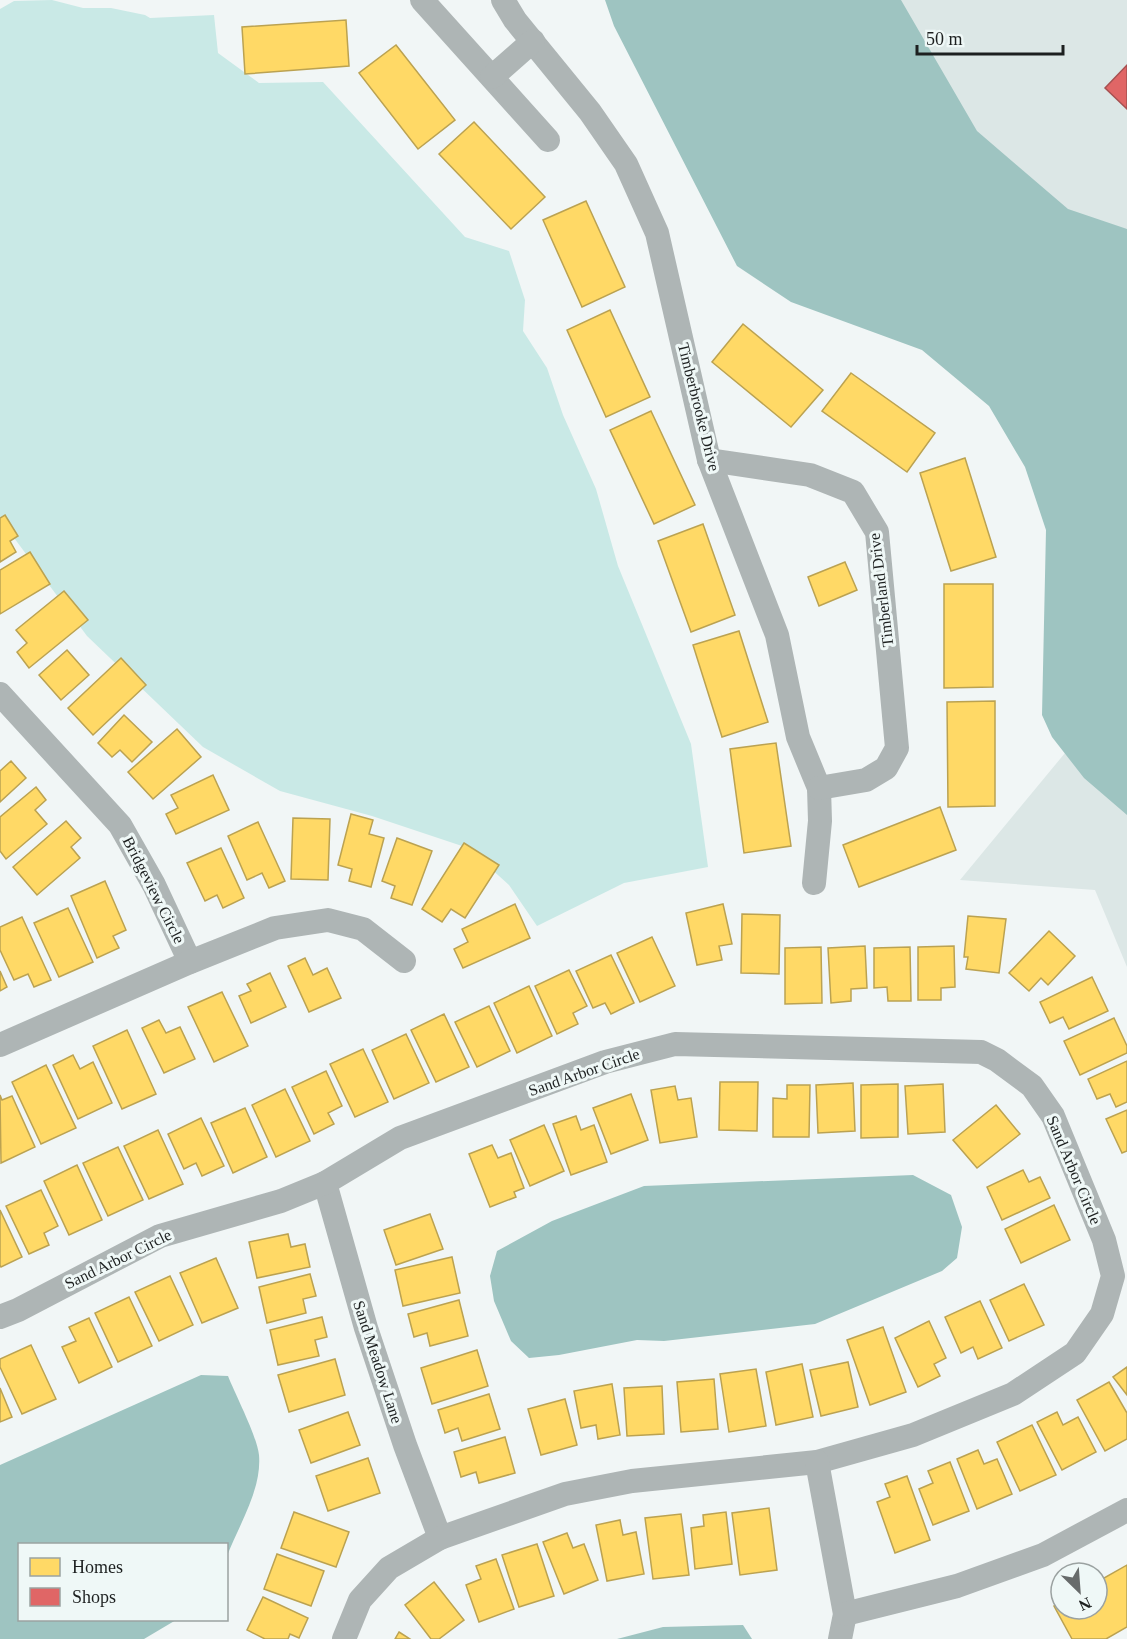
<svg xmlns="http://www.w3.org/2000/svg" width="1127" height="1639" font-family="Georgia,serif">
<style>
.built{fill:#dce7e6}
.green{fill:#c9e9e6}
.water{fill:#9ec4c1}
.homes{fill:#ffd966;stroke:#bba251;stroke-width:1.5}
.shops{fill:#e06666;stroke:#a65151;stroke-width:1.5}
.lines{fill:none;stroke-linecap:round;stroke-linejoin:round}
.minor{stroke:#aeb5b5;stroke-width:24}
.labels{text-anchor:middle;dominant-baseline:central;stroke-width:6;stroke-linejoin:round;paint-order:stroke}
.street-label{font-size:16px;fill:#1d2020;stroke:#eff8f7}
</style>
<rect width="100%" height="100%" fill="#f1f6f6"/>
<g class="built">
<path d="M803 0H1127V519Z"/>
<path d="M1127 678V967L1095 890 960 880Z"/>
</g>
<path class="green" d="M52 0 83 8H111L145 15 150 18 214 15 218 53 259 83 323 82 465 237 509 251 525 300 523 331 547 368 563 415 596 489 618 566 691 744 708 867 624 883 537 926 509 885 468 848 372 816 280 791 203 747 87 636 0 519V9L14 1Z"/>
<g class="water">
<path d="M605 0H901L977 131 1068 209 1127 229V815L1084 778 1052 737 1042 715 1046 530 1025 467 989 406 922 350 791 302 737 266 614 26Z"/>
<path d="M913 1175 951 1195 962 1227 957 1258 942 1271 815 1324 664 1341 637 1340 559 1355 529 1358 511 1341 494 1301 490 1276 497 1251 552 1221 644 1186Z"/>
<path d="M201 1375 228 1376C236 1396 257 1436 259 1455 262 1489 239 1525 227 1556L226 1544H20V1620H176L144 1639H0V1465Z"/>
<path d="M743 1625 752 1639H617L663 1627Z"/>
</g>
<g class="homes">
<path d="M346 20 349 66 245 74 242 27Z"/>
<path d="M396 45 455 120 418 149 359 73Z"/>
<path d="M474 122 545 197 511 229 439 154Z"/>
<path d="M586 201 625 287 582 307 543 220Z"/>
<path d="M610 310 650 397 606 417 567 330Z"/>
<path d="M743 324 823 390 791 427 712 362Z"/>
<path d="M851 373 935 433 907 472 822 411Z"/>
<path d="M651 411 695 505 654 524 610 430Z"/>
<path d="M965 458 996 557 951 571 920 473Z"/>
<path d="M5 515 18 536 10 541 16 552 0 562V518Z"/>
<path d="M703 524 735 615 691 632 658 541Z"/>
<path d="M30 552 50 584 0 614V570Z"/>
<path d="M845 562 857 590 819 606 808 577Z"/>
<path d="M944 584H993V687L944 688Z"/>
<path d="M64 591 88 620 29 668 17 652 27 643 16 630Z"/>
<path d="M739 631 768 722 722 737 693 645Z"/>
<path d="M67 650 89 675 61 700 39 675Z"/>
<path d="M121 658 146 685 93 735 68 708Z"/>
<path d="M995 701V806L948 807 947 702Z"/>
<path d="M124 715 152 742 132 762 120 750 112 757 98 743Z"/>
<path d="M177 729 201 757 153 799 128 772Z"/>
<path d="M776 743 791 846 744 853 730 749Z"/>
<path d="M11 761 26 778 0 802V771Z"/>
<path d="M213 775 229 810 176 834 166 814 178 808 171 795Z"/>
<path d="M36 787 46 800 35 810 47 824 6 859 0 851V817Z"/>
<path d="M940 807 956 850 859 887 843 845Z"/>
<path d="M351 814 373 820 369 834 384 838 371 887 349 881 352 869 338 865Z"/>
<path d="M293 818 330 819 328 880 291 879Z"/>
<path d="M66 821 81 838 71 847 80 858 37 895 13 867Z"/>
<path d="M258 822 285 881 269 888 262 873 247 880 228 836Z"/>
<path d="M397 838 432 851 412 905 391 898 395 886 382 881Z"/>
<path d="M464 843 499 865 465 918 451 909 442 922 422 909Z"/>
<path d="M221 848 244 898 223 908 217 895 205 901 187 863Z"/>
<path d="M105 881 126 930 113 936 119 948 97 958 71 896Z"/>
<path d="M515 904 530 938 463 968 454 949 468 942 462 929Z"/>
<path d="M723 904 732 944 719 946 722 960 697 965 686 913Z"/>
<path d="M68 908 93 962 59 977 34 923Z"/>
<path d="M742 914 780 915 779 974 741 973Z"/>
<path d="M968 916 1006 919 999 973 966 969 968 957H964Z"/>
<path d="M22 917 51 980 34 987 28 974 14 980 0 950V927Z"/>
<path d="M1049 931 1075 956 1048 985 1041 978 1029 991 1009 973Z"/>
<path d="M652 937 675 986 640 1002 617 953Z"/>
<path d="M865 946 867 988 851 989V1001L831 1003 828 948Z"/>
<path d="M954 946 955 987 941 988V1000H918V947Z"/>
<path d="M821 947 822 1003 785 1004V948Z"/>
<path d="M910 947 911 1001H888L887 987 874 988V948Z"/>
<path d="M611 955 634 1003 611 1014 605 1003 593 1008 576 971Z"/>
<path d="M305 958 313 975 327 968 341 998 309 1012 288 966Z"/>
<path d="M569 970 587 1006 573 1013 578 1024 557 1034 535 986Z"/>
<path d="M0 971 7 987 0 991Z"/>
<path d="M270 973 286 1007 251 1023 239 996 251 991 247 984Z"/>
<path d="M1092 977 1108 1011 1069 1029 1063 1017 1050 1023 1040 1002Z"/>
<path d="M529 986 552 1036 517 1053 494 1003Z"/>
<path d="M222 992 248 1046 214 1062 188 1007Z"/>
<path d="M489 1006 510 1051 477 1067 455 1022Z"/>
<path d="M444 1014 469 1067 436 1082 411 1030Z"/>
<path d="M1114 1018 1127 1046V1053L1080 1075 1064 1041Z"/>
<path d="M159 1020 166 1033 180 1027 195 1059 164 1073 142 1028Z"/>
<path d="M127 1030 156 1094 122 1109 93 1046Z"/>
<path d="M406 1034 429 1083 394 1099 372 1050Z"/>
<path d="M363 1049 388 1102 355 1117 330 1064Z"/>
<path d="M73 1055 80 1069 93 1062 112 1103 78 1119 53 1065Z"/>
<path d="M1127 1061V1102L1116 1107 1110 1094 1097 1099 1088 1079Z"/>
<path d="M46 1065 76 1128 41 1144 12 1082Z"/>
<path d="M326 1071 342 1106 328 1113 334 1124 314 1134 292 1087Z"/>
<path d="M720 1082H758L757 1131 719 1130Z"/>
<path d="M853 1083 855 1131 818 1133 816 1085Z"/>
<path d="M898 1084V1137L861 1138V1085Z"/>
<path d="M943 1084 945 1132 908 1134 905 1086Z"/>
<path d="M787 1085H810L809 1137H773V1098L787 1099Z"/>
<path d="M675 1086 678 1100 691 1098 697 1137 660 1143 651 1090Z"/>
<path d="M285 1089 310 1141 276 1157 252 1105Z"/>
<path d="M631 1094 648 1140 611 1154 593 1108Z"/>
<path d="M0 1095 2 1100 12 1096 35 1147 1 1163Z"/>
<path d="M996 1105 1020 1134 977 1168 953 1140Z"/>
<path d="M245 1108 267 1157 233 1173 211 1123Z"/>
<path d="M1127 1110V1151L1122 1153 1106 1119Z"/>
<path d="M576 1116 581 1130 594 1125 607 1162 571 1175 553 1124Z"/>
<path d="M201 1118 224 1166 202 1176 196 1163 184 1169 168 1134Z"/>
<path d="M544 1125 564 1171 530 1186 510 1140Z"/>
<path d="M158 1130 183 1184 149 1199 124 1146Z"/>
<path d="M492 1145 498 1158 511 1153 524 1188 514 1192 516 1197 490 1207 469 1154Z"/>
<path d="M118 1147 143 1200 108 1216 83 1163Z"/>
<path d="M77 1165 102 1220 69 1235 44 1181Z"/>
<path d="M1023 1170 1029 1182 1040 1177 1050 1198 1002 1220 987 1187Z"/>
<path d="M41 1190 58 1226 44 1233 49 1245 29 1254 6 1206Z"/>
<path d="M1054 1205 1070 1240 1021 1263 1005 1229Z"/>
<path d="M0 1210 22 1257 1 1267 0 1265Z"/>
<path d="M430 1214 443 1249 396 1265 384 1230Z"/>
<path d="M288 1234 291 1247 305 1244 310 1267 257 1278 249 1242Z"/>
<path d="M452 1257 460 1293 403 1306 395 1270Z"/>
<path d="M216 1258 238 1308 202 1323 180 1273Z"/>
<path d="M310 1274 316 1296 303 1299 306 1313 267 1323 259 1287Z"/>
<path d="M170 1276 193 1325 159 1341 135 1292Z"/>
<path d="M1024 1284 1044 1325 1009 1341 990 1300Z"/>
<path d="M129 1297 152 1346 118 1362 95 1313Z"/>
<path d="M459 1300 468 1336 430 1346 427 1333 414 1337 408 1314Z"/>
<path d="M980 1301 1002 1348 978 1359 973 1347 961 1353 945 1317Z"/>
<path d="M322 1317 327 1337 315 1340 319 1356 278 1365 270 1330Z"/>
<path d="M89 1318 112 1367 79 1383 62 1347 76 1341 69 1327Z"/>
<path d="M929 1321 946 1358 934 1364 940 1376 918 1387 895 1338Z"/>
<path d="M883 1327 906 1392 870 1405 847 1340Z"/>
<path d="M31 1345 56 1399 22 1414 0 1367V1359Z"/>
<path d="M477 1350 488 1386 432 1404 421 1368Z"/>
<path d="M335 1359 345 1395 289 1412 278 1375Z"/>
<path d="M848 1362 858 1407 821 1416 810 1370Z"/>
<path d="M802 1364 813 1417 776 1425 766 1372Z"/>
<path d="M1127 1367V1395L1113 1377Z"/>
<path d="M756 1369 766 1426 729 1432 720 1374Z"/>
<path d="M714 1379 718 1429 681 1432 677 1382Z"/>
<path d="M1109 1382 1127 1413V1439L1105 1451 1077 1400Z"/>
<path d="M612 1384 620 1435 598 1439 596 1425 581 1428 574 1391Z"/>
<path d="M662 1386 664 1434 627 1436 624 1388Z"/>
<path d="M0 1388 12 1417 0 1422Z"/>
<path d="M489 1394 500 1429 462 1441 458 1428 445 1433 438 1410Z"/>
<path d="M565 1399 577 1445 541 1455 528 1409Z"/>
<path d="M348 1412 360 1445 311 1463 299 1430Z"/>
<path d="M1057 1412 1063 1425 1078 1417 1096 1452 1062 1470 1037 1422Z"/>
<path d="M1032 1425 1056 1475 1020 1491 997 1442Z"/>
<path d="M505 1437 515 1473 479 1483 476 1472 461 1477 454 1452Z"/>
<path d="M978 1450 984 1464 997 1459 1012 1494 977 1509 957 1459Z"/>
<path d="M368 1458 380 1493 328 1511 316 1476Z"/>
<path d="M950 1462 969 1511 933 1525 919 1489 933 1483 928 1471Z"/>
<path d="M907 1476 930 1540 895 1553 877 1502 890 1497 885 1484Z"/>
<path d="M769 1508 777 1570 740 1575 732 1513Z"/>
<path d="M294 1512 349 1532 336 1567 281 1548Z"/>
<path d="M726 1512 732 1564 695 1569 691 1528 704 1526 703 1515Z"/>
<path d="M681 1514 689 1575 653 1579 645 1518Z"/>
<path d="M620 1520 623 1535 636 1532 644 1574 607 1581 596 1525Z"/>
<path d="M567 1533 573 1548 584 1544 598 1580 564 1594 543 1542Z"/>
<path d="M537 1544 554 1596 519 1607 502 1555Z"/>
<path d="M277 1554 324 1571 311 1606 264 1589Z"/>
<path d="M496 1559 514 1609 479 1622 466 1585 481 1579 476 1566Z"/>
<path d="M1127 1565V1627L1106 1639H1072L1054 1606 1061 1602V1609H1097V1582Z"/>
<path d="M434 1582 464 1620 439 1639H431L405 1605Z"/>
<path d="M263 1597 308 1618 299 1638 290 1634 288 1639H265L247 1630Z"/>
<path d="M399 1632 410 1639H395Z"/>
</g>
<path class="shops" d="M1127 65V109L1105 88Z"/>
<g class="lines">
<g class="minor">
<path d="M422 0 548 140"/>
<path d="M503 0 515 20 590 112 626 164 657 233 709 460 777 635 798 737 819 788 820 821 814 883"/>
<path d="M492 77 533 41"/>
<path d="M709 460 810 475 853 492 877 532 897 748 886 768 866 780 819 788"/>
<path d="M0 694 120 825 154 885 190 962"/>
<path d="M0 1045 190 962 275 928 328 920 363 929 404 961"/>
<path d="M325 1183 366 1328 405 1445 440 1538"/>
<path d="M0 1317 18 1310 160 1236 281 1201 325 1183 400 1138 605 1062 675 1044 981 1052 997 1060 1032 1086 1053 1116 1104 1240 1113 1276 1102 1314 1075 1353 1013 1394 913 1435 817 1462 632 1481 565 1494 440 1538 389 1568 360 1600 344 1639"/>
<path d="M817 1462 845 1614 840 1639"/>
<path d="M845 1614 957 1586 1043 1555 1127 1510"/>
</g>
</g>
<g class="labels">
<g class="street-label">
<text transform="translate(699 407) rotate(76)">Timberbrooke Drive</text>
<text transform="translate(881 590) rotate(-97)">Timberland Drive</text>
<text transform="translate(154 890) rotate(63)">Bridgeview Circle</text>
<text transform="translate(584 1072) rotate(-19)">Sand Arbor Circle</text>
<text transform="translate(1074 1170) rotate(67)">Sand Arbor Circle</text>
<text transform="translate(118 1259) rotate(-26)">Sand Arbor Circle</text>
<text transform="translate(378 1362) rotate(72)">Sand Meadow Lane</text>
</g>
</g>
<rect x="18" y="1543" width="210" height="78" fill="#eff8f7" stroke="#9ba2a1" stroke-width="1.5"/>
<rect x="30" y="1558" width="30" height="18" fill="#ffd966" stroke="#9ba2a1" stroke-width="1.5"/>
<text x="72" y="1573" font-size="18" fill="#1d2020">Homes</text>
<rect x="30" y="1588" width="30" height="18" fill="#e06666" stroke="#9ba2a1" stroke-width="1.5"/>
<text x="72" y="1603" font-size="18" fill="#1d2020">Shops</text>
<g transform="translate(1079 1591) rotate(155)"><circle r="28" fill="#eff8f7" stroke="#9ba2a1" stroke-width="1.5"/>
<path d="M0-4.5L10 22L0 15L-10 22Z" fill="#676b6b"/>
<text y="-9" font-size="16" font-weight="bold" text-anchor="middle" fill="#1d2020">N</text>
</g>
<path d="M917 45v9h146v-9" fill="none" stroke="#1d2020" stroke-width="3"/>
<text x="926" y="45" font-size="18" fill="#1d2020" stroke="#eff8f7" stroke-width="4.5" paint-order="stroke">50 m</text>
</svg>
